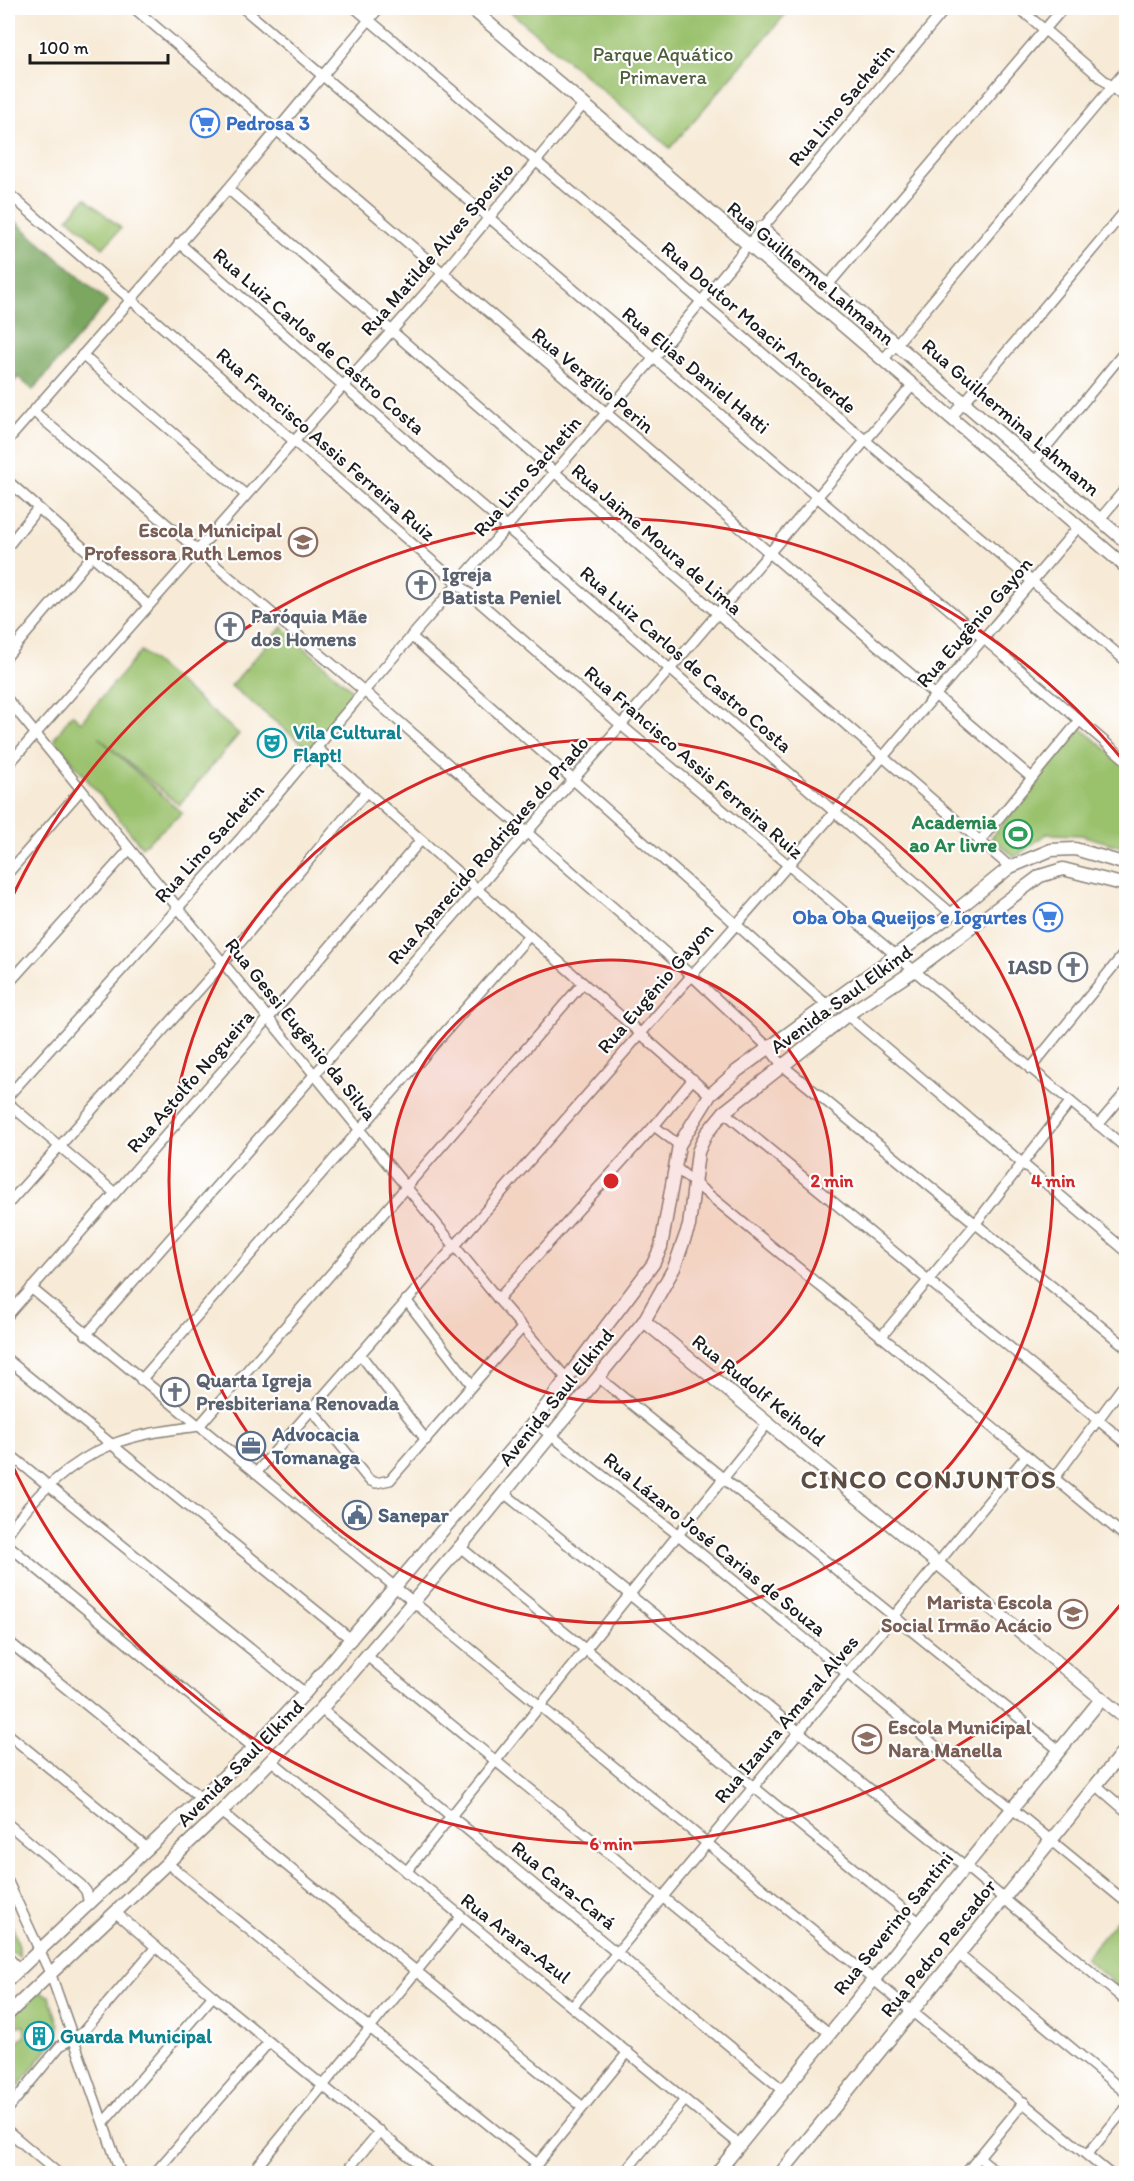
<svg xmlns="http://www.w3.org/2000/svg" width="1134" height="2181" font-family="Itim,sans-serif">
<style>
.green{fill:#9ac16c;stroke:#5b6e44;stroke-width:1.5}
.forest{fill:#7ba760;stroke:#4c623e;stroke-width:1.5}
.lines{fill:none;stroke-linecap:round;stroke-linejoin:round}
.street-casing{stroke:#8a8379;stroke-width:12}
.secondary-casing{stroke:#8a8379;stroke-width:15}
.street{stroke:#fff;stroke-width:9}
.secondary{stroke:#fff;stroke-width:12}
.ring{fill:none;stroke:#d62828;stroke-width:3}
.labels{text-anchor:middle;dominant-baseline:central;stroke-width:4.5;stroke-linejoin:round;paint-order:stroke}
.park-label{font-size:20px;fill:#4e5e3c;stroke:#fff}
.street-label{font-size:20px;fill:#1c1c1c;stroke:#fff}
.shop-label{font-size:20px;font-weight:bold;fill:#366cbe;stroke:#fff;text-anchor:start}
.education-label{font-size:20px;font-weight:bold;fill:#785e54;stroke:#fff;text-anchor:end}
.worship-label{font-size:20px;font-weight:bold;fill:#5b616d;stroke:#fff;text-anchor:start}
.culture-label{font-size:20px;font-weight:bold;fill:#0d838f;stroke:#fff;text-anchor:start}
.leisure-label{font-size:20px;font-weight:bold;fill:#27864d;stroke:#fff;text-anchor:end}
.service-label{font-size:20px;font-weight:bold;fill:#4e5e75;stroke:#fff;text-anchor:start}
.district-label{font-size:26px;font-weight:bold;letter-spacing:1.5px;fill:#5c4d42;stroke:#fff}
.centre{fill:#d62828;stroke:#fff;stroke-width:3}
.ring-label{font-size:18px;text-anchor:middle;font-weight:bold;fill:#d62828;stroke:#fff;stroke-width:4.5;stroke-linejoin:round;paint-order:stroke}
</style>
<rect width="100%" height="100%" fill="#fff"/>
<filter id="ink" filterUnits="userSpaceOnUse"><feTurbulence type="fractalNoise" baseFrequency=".0167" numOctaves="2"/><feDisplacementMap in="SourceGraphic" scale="12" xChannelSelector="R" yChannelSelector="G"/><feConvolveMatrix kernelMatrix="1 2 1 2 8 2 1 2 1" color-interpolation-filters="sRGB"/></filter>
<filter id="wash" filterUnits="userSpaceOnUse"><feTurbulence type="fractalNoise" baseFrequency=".008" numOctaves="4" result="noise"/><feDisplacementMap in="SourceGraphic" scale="24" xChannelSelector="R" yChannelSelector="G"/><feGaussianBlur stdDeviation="1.35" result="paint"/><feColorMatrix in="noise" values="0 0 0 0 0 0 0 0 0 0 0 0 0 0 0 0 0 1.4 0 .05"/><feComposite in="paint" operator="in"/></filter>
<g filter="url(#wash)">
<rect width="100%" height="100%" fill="#f7ead6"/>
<g class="green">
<path d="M506 8H791L670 148Z"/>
<path d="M85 198 121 228 103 248 68 218Z"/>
<path d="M282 627 354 692 353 701 309 749 231 686Z"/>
<path d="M141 651 239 734 179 805 98 737 182 813 142 847 54 739 72 714 81 722Z"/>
<path d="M1080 727 1126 766V848L1081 835 1046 834 1015 857 991 838Z"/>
<path d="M1125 1910 1126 1911V1994L1085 1958Z"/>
<path d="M8 1914 19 1946V1956L8 1950Z"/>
<path d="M36 1991 49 1996 59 2025 58 2036 8 2099V2059L21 2038 25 2037 24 2026 11 2025 8 2019Z"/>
</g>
<path class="forest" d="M8 215 108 302 33 390 18 377 8 389Z"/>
</g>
<g filter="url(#ink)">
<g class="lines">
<g class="street-casing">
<g id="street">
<path d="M134 8 1032 778"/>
<path d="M243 8 1126 760"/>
<path d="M355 8 1126 661"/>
<path d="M1019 8 1126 99"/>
<path d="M228 189 1010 867"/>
<path d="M8 193 621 725 1126 1148"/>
<path d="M179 243 952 914"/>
<path d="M828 285 1063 8"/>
<path d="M82 355 246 495"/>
<path d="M883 360 1126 70"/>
<path d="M33 411 364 691 691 975 768 1047 782 1065 1126 1347"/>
<path d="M951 418 1126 210"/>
<path d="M8 440 228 189 379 8"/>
<path d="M1034 462 1126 350"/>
<path d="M8 481 148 605"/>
<path d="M1100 519 1126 488"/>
<path d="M8 546 38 508"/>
<path d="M411 636 826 1004"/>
<path d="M8 655 92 556"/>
<path d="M8 700 498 1299 567 1379"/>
<path d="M317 748 710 1095"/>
<path d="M8 765 442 274 583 105"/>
<path d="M979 842 1080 720"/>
<path d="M8 873 80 791"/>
<path d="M8 984 129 850"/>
<path d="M847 1015 1126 1251"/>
<path d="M1030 1069 1126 951"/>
<path d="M8 1096 241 838 364 691 654 358 946 8"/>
<path d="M8 1103 115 1193"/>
<path d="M724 1112 1126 1443"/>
<path d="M1098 1125 1126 1092"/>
<path d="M654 1126 679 1145"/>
<path d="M675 1167 1126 1537"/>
<path d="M8 1204 223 963 366 792"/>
<path d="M31 1288 1110 2174"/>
<path d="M498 1299 654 1126 693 1079"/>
<path d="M406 1300 472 1385"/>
<path d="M8 1315 268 1019 421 840"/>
<path d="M86 1335 671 668 913 385"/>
<path d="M881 1337 976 1223 1070 1102"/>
<path d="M360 1354 426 1440"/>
<path d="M8 1360 352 1640"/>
<path d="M598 1377 1059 1750"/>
<path d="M141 1380 529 936"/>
<path d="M311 1409 369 1480 376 1483 390 1480 522 1328"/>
<path d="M534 1422 677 1534 1126 1902"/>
<path d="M199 1426 583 983"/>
<path d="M8 1453 305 1693"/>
<path d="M256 1473 882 758 1079 526"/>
<path d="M1054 1479 1126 1382"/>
<path d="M504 1493 965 1866 1126 2001"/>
<path d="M8 1533C33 1496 71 1461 113 1444 140 1433 171 1430 199 1426"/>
<path d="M8 1545 254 1748"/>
<path d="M460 1547 919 1922"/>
<path d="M8 1641 201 1798"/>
<path d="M367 1656 829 2033"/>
<path d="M321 1709 783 2090"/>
<path d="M8 1734 147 1848"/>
<path d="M272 1761 739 2144"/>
<path d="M1096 1785 1126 1811"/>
<path d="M221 1812 583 2107"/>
<path d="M8 1824 81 1885 86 1891 89 1904"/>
<path d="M167 1863 537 2164"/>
<path d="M406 1872 768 1423"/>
<path d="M8 1882 51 1975 121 2174"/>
<path d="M115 1912 213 1996 431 2174"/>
<path d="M958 1954 1126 2093"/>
<path d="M8 1957 19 1969"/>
<path d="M573 2006 1026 1456"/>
<path d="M8 2109 60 2046 82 2033 156 1947"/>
<path d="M104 2122 213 1996"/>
<path d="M8 2131 59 2174"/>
<path d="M1087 2155 1126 2108"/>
<path d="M979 2157 999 2174"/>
<path d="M154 2174 269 2042"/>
<path d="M251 2174 460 1918"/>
<path d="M344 2174 380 2131"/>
<path d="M529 2174 628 2052"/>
<path d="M623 2174 685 2100"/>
<path d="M965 2174 1024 2102"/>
</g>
</g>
<g class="secondary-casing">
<g id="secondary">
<path d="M471 8 1126 567"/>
<path d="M761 228 1126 542"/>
<path d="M644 1321 1126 1719"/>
<path d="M8 1980 254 1748 305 1693 534 1422 653 1264 661 1247 679 1145 710 1095 737 1071 952 914 1010 867 1051 850 1075 849 1126 864"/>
<path d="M8 2014 221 1812 321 1709 460 1547 644 1321 674 1268 689 1226 698 1152 706 1134 724 1112 847 1015 915 970 1040 876 1063 869 1126 885"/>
<path d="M716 2174 1102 1698"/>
<path d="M780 2174 1126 1748"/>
</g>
</g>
<use href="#street" class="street"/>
<use href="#secondary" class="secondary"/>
</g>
</g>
<circle cx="611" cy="1181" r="221" fill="#d62828" fill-opacity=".12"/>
<g class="ring">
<circle cx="611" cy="1181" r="221"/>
<circle cx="611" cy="1181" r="442"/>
<path d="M1126 1598A663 663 0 0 1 8 1456M8 906A663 663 0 0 1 1126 764"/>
</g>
<defs>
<g id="supermarket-ring" transform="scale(1.5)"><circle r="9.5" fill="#fff" stroke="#3f7fe0" stroke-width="1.5"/><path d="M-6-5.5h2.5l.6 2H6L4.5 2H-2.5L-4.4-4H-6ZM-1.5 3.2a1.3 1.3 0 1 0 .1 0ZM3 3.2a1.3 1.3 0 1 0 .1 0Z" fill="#3f7fe0"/></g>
<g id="school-ring" transform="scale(1.5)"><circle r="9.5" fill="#fff" stroke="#8d6e63" stroke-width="1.5"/><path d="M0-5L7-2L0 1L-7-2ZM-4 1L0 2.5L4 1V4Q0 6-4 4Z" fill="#8d6e63"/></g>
<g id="church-ring" transform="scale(1.5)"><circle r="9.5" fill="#fff" stroke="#6b7280" stroke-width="1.5"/><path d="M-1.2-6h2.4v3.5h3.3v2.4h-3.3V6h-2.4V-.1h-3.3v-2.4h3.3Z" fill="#6b7280"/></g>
<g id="theatre-ring" transform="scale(1.5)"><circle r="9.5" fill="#fff" stroke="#0f9aa8" stroke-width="1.5"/><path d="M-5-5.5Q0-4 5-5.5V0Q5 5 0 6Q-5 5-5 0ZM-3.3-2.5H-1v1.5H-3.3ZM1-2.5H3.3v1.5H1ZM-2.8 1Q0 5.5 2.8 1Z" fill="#0f9aa8"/></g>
<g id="stadium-ring" transform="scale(1.5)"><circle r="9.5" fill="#fff" stroke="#2e9e5b" stroke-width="1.5"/><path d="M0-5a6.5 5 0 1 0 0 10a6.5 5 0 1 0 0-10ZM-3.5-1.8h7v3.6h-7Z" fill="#2e9e5b"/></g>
<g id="office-ring" transform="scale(1.5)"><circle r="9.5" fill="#fff" stroke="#5c6f8a" stroke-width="1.5"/><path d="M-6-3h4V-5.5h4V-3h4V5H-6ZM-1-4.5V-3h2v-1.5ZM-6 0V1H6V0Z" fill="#5c6f8a"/></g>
<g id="civic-ring" transform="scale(1.5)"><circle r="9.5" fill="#fff" stroke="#5c6f8a" stroke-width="1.5"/><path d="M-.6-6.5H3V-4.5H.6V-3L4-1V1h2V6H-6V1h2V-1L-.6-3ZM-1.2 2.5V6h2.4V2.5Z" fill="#5c6f8a"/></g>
<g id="building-ring" transform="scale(1.5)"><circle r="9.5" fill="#fff" stroke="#0f9aa8" stroke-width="1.5"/><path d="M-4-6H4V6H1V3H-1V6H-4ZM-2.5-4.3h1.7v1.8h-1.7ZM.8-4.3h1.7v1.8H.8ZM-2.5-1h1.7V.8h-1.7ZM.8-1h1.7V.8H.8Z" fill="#0f9aa8"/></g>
</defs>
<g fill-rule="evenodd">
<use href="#supermarket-ring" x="205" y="123"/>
<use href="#school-ring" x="303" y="542"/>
<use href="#church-ring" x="421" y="585"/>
<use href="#church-ring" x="230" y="627"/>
<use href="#theatre-ring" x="272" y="743"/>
<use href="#stadium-ring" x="1018" y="834"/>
<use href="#supermarket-ring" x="1048" y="917"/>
<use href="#church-ring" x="1073" y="967"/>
<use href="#church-ring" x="175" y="1392"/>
<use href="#office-ring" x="251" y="1446"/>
<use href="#civic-ring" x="357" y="1515"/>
<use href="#school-ring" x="1073" y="1614"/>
<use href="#school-ring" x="867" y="1739"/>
<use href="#building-ring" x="39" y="2036"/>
</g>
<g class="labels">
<g class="park-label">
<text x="663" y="54">Parque Aquático<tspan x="663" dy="23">Primavera</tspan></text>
</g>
<g class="street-label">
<text transform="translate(841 105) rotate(-50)">Rua Lino Sachetin</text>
<text transform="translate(437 249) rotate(-49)">Rua Matilde Alves Sposito</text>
<text transform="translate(811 273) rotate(40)">Rua Guilherme Lahmann</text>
<text transform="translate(759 327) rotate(41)">Rua Doutor Moacir Arcoverde</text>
<text transform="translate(319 341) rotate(41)">Rua Luiz Carlos de Castro Costa</text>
<text transform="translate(696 370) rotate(40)">Rua Elias Daniel Hatti</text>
<text transform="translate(593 380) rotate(40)">Rua Vergílio Perin</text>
<text transform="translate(1011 417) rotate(41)">Rua Guilhermina Lahmann</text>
<text transform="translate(326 444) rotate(41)">Rua Francisco Assis Ferreira Ruiz</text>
<text transform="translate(527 476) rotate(-49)">Rua Lino Sachetin</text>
<text transform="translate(657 539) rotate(41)">Rua Jaime Moura de Lima</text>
<text transform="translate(974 622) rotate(-49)">Rua Eugênio Gayon</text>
<text transform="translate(686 659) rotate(41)">Rua Luiz Carlos de Castro Costa</text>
<text transform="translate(694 762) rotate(41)">Rua Francisco Assis Ferreira Ruiz</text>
<text transform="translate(209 843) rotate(-48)">Rua Lino Sachetin</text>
<text transform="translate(488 850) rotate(-49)">Rua Aparecido Rodrigues do Prado</text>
<text transform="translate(655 988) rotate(-49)">Rua Eugênio Gayon</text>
<text transform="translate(841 999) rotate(-36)">Avenida Saul Elkind</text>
<text transform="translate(301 1029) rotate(51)">Rua Gessi Eugênio da Silva</text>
<text transform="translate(190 1081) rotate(-49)">Rua Astolfo Nogueira</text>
<text transform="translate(759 1390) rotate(39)">Rua Rudolf Keihold</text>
<text transform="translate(556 1397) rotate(-51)">Avenida Saul Elkind</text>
<text transform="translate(715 1544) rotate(39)">Rua Lázaro José Carias de Souza</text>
<text transform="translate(786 1719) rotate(-50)">Rua Izaura Amaral Alves</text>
<text transform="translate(240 1763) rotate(-45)">Avenida Saul Elkind</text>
<text transform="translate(564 1885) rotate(39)">Rua Cara-Cará</text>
<text transform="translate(893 1923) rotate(-51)">Rua Severino Santini</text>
<text transform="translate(516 1938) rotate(38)">Rua Arara-Azul</text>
<text transform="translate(938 1948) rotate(-51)">Rua Pedro Pescador</text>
</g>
<g class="shop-label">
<text x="226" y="123">Pedrosa 3</text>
<text x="1027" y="917" text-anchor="end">Oba Oba Queijos e Iogurtes</text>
</g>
<g class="education-label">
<text x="282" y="530">Escola Municipal<tspan x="282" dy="23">Professora Ruth Lemos</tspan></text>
<text x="1052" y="1602">Marista Escola<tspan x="1052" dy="23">Social Irmão Acácio</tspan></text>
<text x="888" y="1727" text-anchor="start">Escola Municipal<tspan x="888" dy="23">Nara Manella</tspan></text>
</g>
<g class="worship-label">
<text x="442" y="574">Igreja<tspan x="442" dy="23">Batista Peniel</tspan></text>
<text x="251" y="616">Paróquia Mãe<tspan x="251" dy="23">dos Homens</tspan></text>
<text x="1052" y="967" text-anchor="end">IASD</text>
<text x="196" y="1380">Quarta Igreja<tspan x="196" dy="23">Presbiteriana Renovada</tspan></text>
</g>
<g class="culture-label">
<text x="293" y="732">Vila Cultural<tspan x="293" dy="23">Flapt!</tspan></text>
<text x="60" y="2036">Guarda Municipal</text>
</g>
<g class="leisure-label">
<text x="997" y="822">Academia<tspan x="997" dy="23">ao Ar livre</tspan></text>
</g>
<g class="service-label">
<text x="272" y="1434">Advocacia<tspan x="272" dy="23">Tomanaga</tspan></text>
<text x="378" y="1515">Sanepar</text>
</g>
<g class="district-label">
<text x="929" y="1479">CINCO CONJUNTOS</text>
</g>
</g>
<circle cx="611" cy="1181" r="9" class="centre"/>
<g class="ring-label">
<text x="832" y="1187">2 min</text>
<text x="1053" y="1187">4 min</text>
<text x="611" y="1850">6 min</text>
</g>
<rect width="1134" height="2181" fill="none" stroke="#fff" stroke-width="30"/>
<path d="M30 54v9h138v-9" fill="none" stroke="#1c1c1c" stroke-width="3"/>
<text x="39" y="54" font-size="18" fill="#1c1c1c" stroke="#ffffff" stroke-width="4.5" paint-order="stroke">100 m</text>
</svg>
